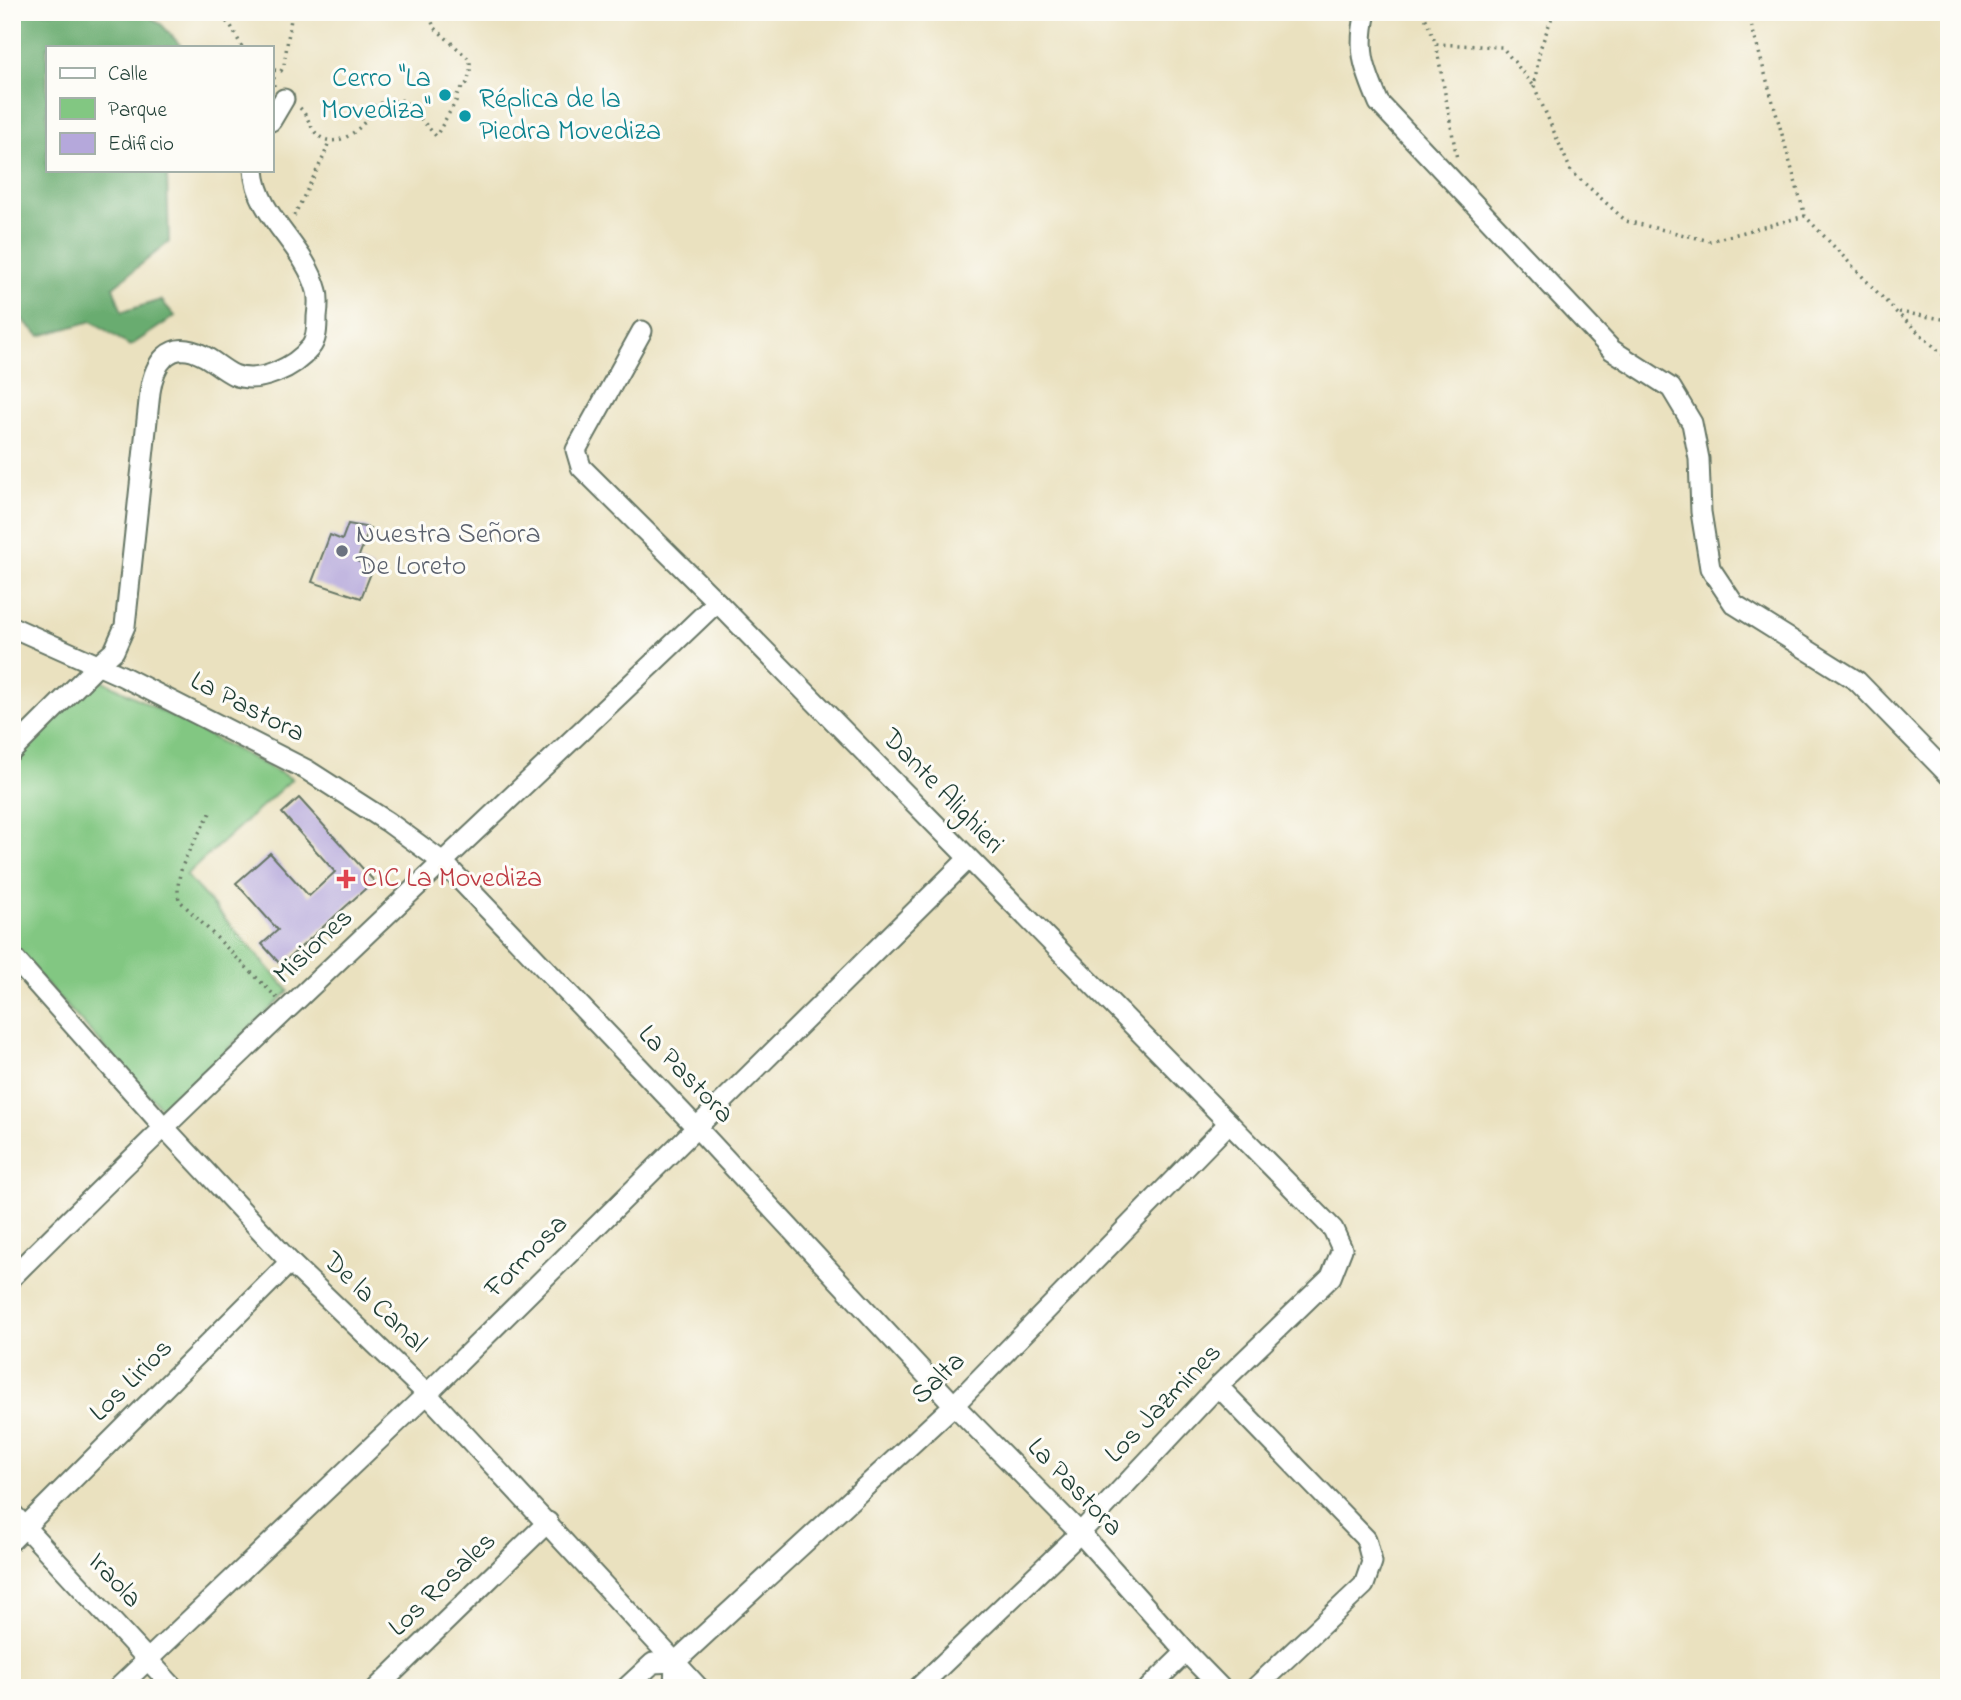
<svg xmlns="http://www.w3.org/2000/svg" width="1961" height="1700" font-family="'Indie Flower',sans-serif">
<style>
.green{fill:#82c782;stroke:#50825b;stroke-width:2}
.forest{fill:#69ac70;stroke:#447452;stroke-width:2}
.building{fill:#b5a8db}
.lines{fill:none;stroke-linecap:round;stroke-linejoin:round}
.minor-casing{stroke:#667665;stroke-width:23}
.path{stroke:#667665;stroke-width:3.5;stroke-dasharray:2 5;stroke-linecap:butt}
.minor{stroke:#fff;stroke-width:19}
.culture-dot{fill:#0f9aa8;stroke:#fdfcf7;stroke-width:2.5}
.worship-dot{fill:#6b7280;stroke:#fdfcf7;stroke-width:2.5}
.health-dot{fill:#e0444e;stroke:#fdfcf7;stroke-width:2.5}
.labels{text-anchor:middle;dominant-baseline:central;stroke-width:6;stroke-linejoin:round;paint-order:stroke}
.culture-label{font-size:28px;fill:#0d838f;stroke:#fdfcf7;text-anchor:end}
.worship-label{font-size:28px;fill:#5b616d;stroke:#fdfcf7;text-anchor:start}
.street-label{font-size:28px;fill:#1f3d34;stroke:#fdfcf7}
.health-label{font-size:28px;fill:#be3a42;stroke:#fdfcf7;text-anchor:start}
</style>
<rect width="100%" height="100%" fill="#fdfcf7"/>
<filter id="ink" filterUnits="userSpaceOnUse"><feTurbulence type="fractalNoise" baseFrequency=".0143" numOctaves="2"/><feDisplacementMap in="SourceGraphic" scale="14" xChannelSelector="R" yChannelSelector="G"/><feConvolveMatrix kernelMatrix="1 2 1 2 8 2 1 2 1" color-interpolation-filters="sRGB"/></filter>
<filter id="wash" filterUnits="userSpaceOnUse"><feTurbulence type="fractalNoise" baseFrequency=".00686" numOctaves="4" result="noise"/><feDisplacementMap in="SourceGraphic" scale="28" xChannelSelector="R" yChannelSelector="G"/><feGaussianBlur stdDeviation="1.57" result="paint"/><feColorMatrix in="noise" values="0 0 0 0 0 0 0 0 0 0 0 0 0 0 0 0 0 1.4 0 .05"/><feComposite in="paint" operator="in"/></filter>
<g filter="url(#wash)">
<rect width="100%" height="100%" fill="#eae1bf"/>
<path class="green" d="M96 677 292 779 186 875 289 991 163 1110 12 947V760Z"/>
<path class="forest" d="M12 12H142L162 25 182 47H47V170H185L167 175 169 242 113 287 122 312 161 300 175 316 130 346 92 321 40 336 12 310Z"/>
<g id="blocks">
<g class="building">
<path d="M348 524 370 528 357 561 373 568 361 598 312 582 330 535 342 540Z"/>
<path d="M299 798 374 881 281 965 262 944 278 930 236 883 270 853 309 896 335 872 282 813Z"/>
</g>
</g>
</g>
<g filter="url(#ink)">
<use href="#blocks" fill-opacity="0" stroke="#667665" stroke-width="2"/>
<g class="lines">
<g class="minor-casing">
<g id="minor">
<path d="M1366 12C1357 50 1364 68 1379 103L1612 350 1671 388 1692 423 1699 459 1701 512 1710 568 1734 604 1857 681 1949 775"/>
<path d="M271 121 284 99"/>
<path d="M642 331 576 450 581 467 717 602 1333 1229 1342 1249 1331 1277 1218 1386 1080 1533 918 1688"/>
<path d="M12 627 122 676 307 770 388 822 444 863 697 1128 954 1405 1080 1533 1186 1652 1221 1688"/>
<path d="M12 751 97 666 114 651 125 626 150 392C154 364 169 338 202 355 213 360 223 370 234 375 259 385 295 367 310 348 317 340 317 327 317 317 318 309 319 299 317 291 305 245 257 217 254 170"/>
<path d="M12 956 163 1126 290 1262 427 1394 699 1688"/>
<path d="M12 1277C242 1047 482 827 717 602"/>
<path d="M1218 1386 1366 1539 1372 1562 1364 1585 1255 1688"/>
<path d="M12 1513 174 1688"/>
<path d="M12 1540 290 1262"/>
<path d="M118 1688 427 1394 968 859"/>
<path d="M377 1688 548 1522"/>
<path d="M626 1688 653 1663 675 1662 954 1405 1229 1123"/>
<path d="M674 1688 675 1662"/>
<path d="M1149 1688 1186 1652"/>
</g>
</g>
<g class="path">
<path d="M216 12 231 26 242 47"/>
<path d="M1423 12 1436 44 1502 47 1534 86"/>
<path d="M1554 12 1540 49 1534 86 1571 171 1626 221 1710 241 1805 216"/>
<path d="M1751 12V24L1805 216 1896 312 1949 360"/>
<path d="M1436 44 1457 159"/>
<path d="M271 64 274 70V86"/>
<path d="M274 70 281 71 284 65 292 12"/>
<path d="M300 108C307 115 309 124 315 132 331 151 355 135 367 119 371 113 371 109 376 104L404 100 436 136 456 101 458 92 467 83 470 72V60L434 27 428 12"/>
<path d="M294 216 324 156 329 141"/>
<path d="M1899 312 1949 320"/>
<path d="M210 813C196 840 173 869 179 900L277 998"/>
</g>
<use href="#minor" class="minor"/>
</g>
</g>
<g class="culture-dot">
<circle cx="445" cy="95" r="7"/>
<circle cx="465" cy="116" r="7"/>
</g>
<circle class="worship-dot" cx="342" cy="551" r="7"/>
<path class="health-dot" d="M342.5 868.5h7v7h7v7h-7v7h-7v-7h-7v-7h7z"/>
<g class="labels">
<g class="culture-label">
<text x="431" y="79">Cerro "La<tspan x="431" dy="32">Movediza"</tspan></text>
<text x="479" y="100" text-anchor="start">Réplica de la<tspan x="479" dy="32">Piedra Movediza</tspan></text>
</g>
<g class="worship-label">
<text x="356" y="535">Nuestra Señora<tspan x="356" dy="32">De Loreto</tspan></text>
</g>
<g class="street-label">
<text transform="translate(247 708) rotate(27)">La Pastora</text>
<text transform="translate(942 792) rotate(46)">Dante Alighieri</text>
<text transform="translate(314 947) rotate(-43)">Misiones</text>
<text transform="translate(685 1075) rotate(46)">La Pastora</text>
<text transform="translate(527 1257) rotate(-45)">Formosa</text>
<text transform="translate(374 1303) rotate(44)">De la Canal</text>
<text transform="translate(939 1379) rotate(-44)">Salta</text>
<text transform="translate(132 1381) rotate(-45)">Los Lirios</text>
<text transform="translate(1164 1404) rotate(-46)">Los Jazmines</text>
<text transform="translate(1074 1488) rotate(46)">La Pastora</text>
<text transform="translate(114 1581) rotate(47)">Iraola</text>
<text transform="translate(443 1585) rotate(-44)">Los Rosales</text>
</g>
<g class="health-label">
<text x="362" y="879">CIC La Movediza</text>
</g>
</g>
<rect width="1961" height="1700" fill="none" stroke="#fdfcf7" stroke-width="42"/>
<rect x="46" y="46" width="228" height="126" fill="#fdfcf7" stroke="#a4b0a9" stroke-width="2"/>
<rect x="60" y="68" width="35" height="10" fill="#ffffff" stroke="#a4b0a9" stroke-width="2"/>
<text x="108" y="80" font-size="21" fill="#1f3d34">Calle</text>
<rect x="60" y="98" width="35" height="21" fill="#82c782" stroke="#a4b0a9" stroke-width="2"/>
<text x="108" y="116" font-size="21" fill="#1f3d34">Parque</text>
<rect x="60" y="133" width="35" height="21" fill="#b5a8db" stroke="#a4b0a9" stroke-width="2"/>
<text x="108" y="150" font-size="21" fill="#1f3d34">Edificio</text>
</svg>
